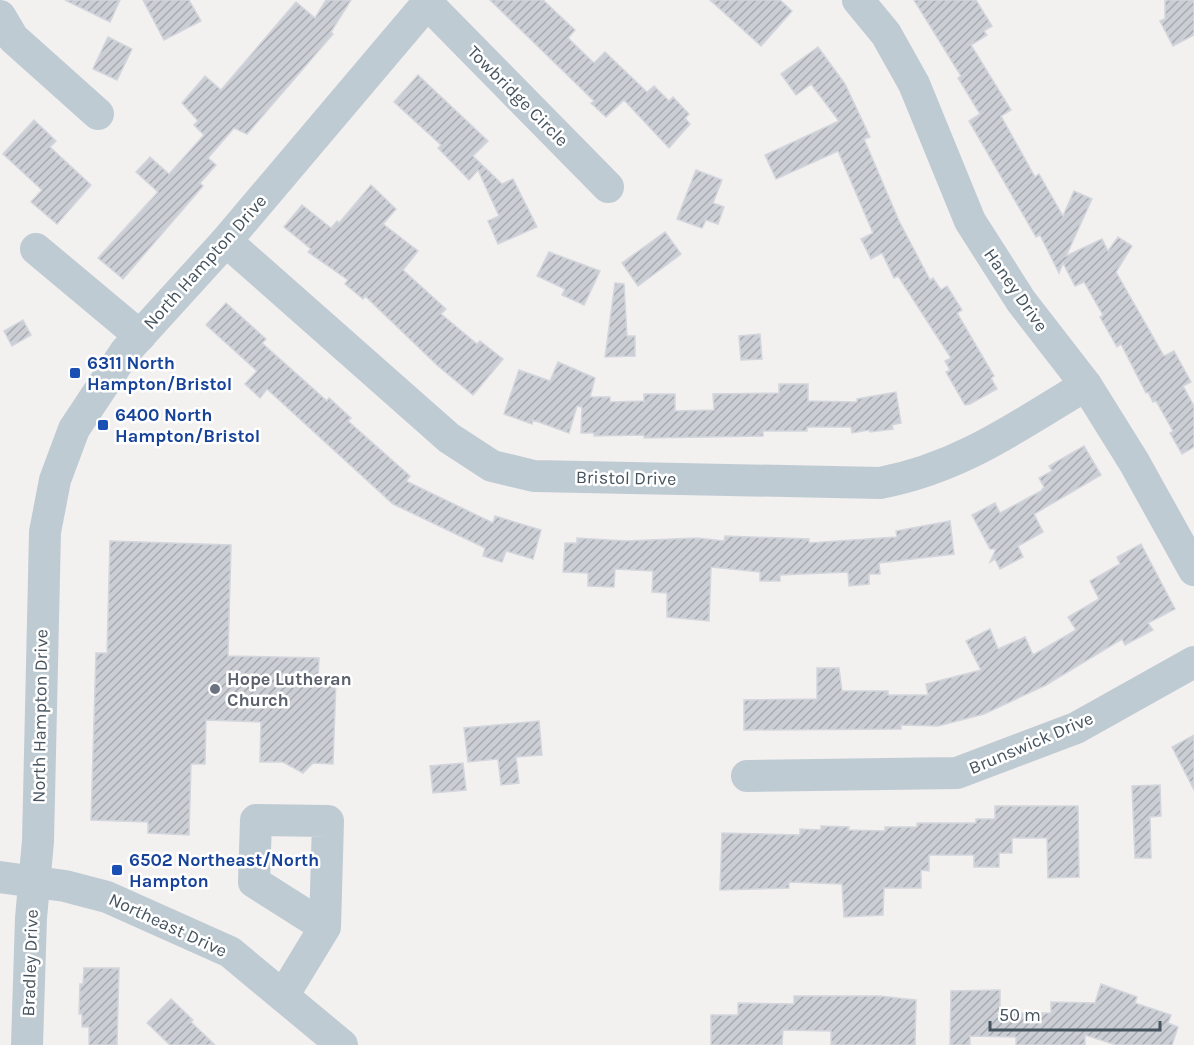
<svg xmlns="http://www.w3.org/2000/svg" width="1194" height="1045" font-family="Karla,sans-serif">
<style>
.building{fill:url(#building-hatch);stroke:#d3d6dc;stroke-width:1.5}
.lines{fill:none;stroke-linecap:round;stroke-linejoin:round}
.minor{stroke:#bfcbd3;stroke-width:32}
.transit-dot{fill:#1a4fb4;stroke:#fff;stroke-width:2}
.worship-dot{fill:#6b7280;stroke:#fff;stroke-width:2}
.labels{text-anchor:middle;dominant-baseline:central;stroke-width:5;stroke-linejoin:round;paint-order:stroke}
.street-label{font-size:18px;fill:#46545f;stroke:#fff}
.transit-label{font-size:18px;font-weight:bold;fill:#164399;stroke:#fff;text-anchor:start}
.worship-label{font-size:18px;font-weight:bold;fill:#5b616d;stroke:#fff;text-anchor:start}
</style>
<defs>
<pattern id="building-hatch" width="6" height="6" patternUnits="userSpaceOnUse" patternTransform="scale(1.5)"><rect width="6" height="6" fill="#cbcfd5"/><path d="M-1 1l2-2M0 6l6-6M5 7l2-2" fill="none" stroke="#a7abb0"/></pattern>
</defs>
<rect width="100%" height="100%" fill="#f3f0f0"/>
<g class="building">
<path d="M65 0H120L110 22Z"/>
<path d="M143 0H189L201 21 164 40Z"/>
<path d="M326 0H351L331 32 333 34 247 134 234 128 208 158 216 165 200 183 203 186 123 279 98 258 158 192 136 172 150 157 169 174 204 135 194 125 198 121 182 103 205 76 221 90 296 2 315 18Z"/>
<path d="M490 0H543L575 30 568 38 594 63 605 52 647 92 654 86 669 101 673 97 689 114 685 118 690 124 669 148 624 100 606 117 591 103 594 101Z"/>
<path d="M710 0H780L792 11 761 46Z"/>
<path d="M914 0H976L992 26 984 31 987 35 971 45 1011 110 1001 116 1035 177 1039 174 1063 216 1074 191 1092 199 1066 256 1102 239 1108 251 1118 237 1132 246 1116 272 1164 356 1174 351 1191 382 1183 386 1194 406V447L1182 454 1170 433 1173 431 1156 401 1153 402 1148 392 1146 393 1121 344 1117 347 1100 317 1103 315 1084 282 1075 286 1063 263 1059 273 1040 235 1036 237 969 121 980 114 958 78 961 76Z"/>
<path d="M1165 0H1194V35L1173 46 1160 21 1165 19Z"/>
<path d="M108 37 132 49 117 80 93 69Z"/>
<path d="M818 47 845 84 870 137 864 139 899 221 930 280 933 278 941 290 947 286 962 310 957 313 994 376 991 378 997 389 970 404 965 405 946 372 950 370 945 361 951 358 898 276 894 278 882 253 871 259 861 239 873 233 838 151 776 179 765 155 839 121 811 84 796 95 781 74Z"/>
<path d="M418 75 488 141 473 156 502 184 513 179 537 227 498 244 488 221 499 216 478 170 469 180 438 148 441 145 394 102Z"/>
<path d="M34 120 56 141 50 147 91 185 57 224 31 202 42 190 3 154Z"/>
<path d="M696 170 722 180 713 203 724 207 718 224 706 220 702 228 677 219Z"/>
<path d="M371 185 396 209 383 224 418 251 403 270 446 309 441 314 477 344 480 341 503 359 473 395 438 366 365 296 363 299 345 284 348 280 308 252 311 249 284 227 302 205 331 228 337 221 339 223Z"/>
<path d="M665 232 681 254 638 286 622 263Z"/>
<path d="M549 252 600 271 584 305 562 295 565 289 537 276Z"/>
<path d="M615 283 624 284 627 336H635V356L605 357Z"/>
<path d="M226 303 266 339 262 343 327 401 329 398 351 418 348 421 410 476 406 481 493 523 495 516 541 530 533 559 506 551 502 562 483 556 485 548 393 504 267 389 260 398 245 384 257 371 206 325Z"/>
<path d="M23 320 31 335 12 346 4 331Z"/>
<path d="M760 334 762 359 741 360 739 336Z"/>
<path d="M558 362 595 378 590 397H610V402L644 401V394H675V411L714 410 713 394 779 393V384H808V401L857 402V399L896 392 901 423 892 425 893 429 870 432 869 430 852 433 851 427H807V431H763V436L644 438V435L594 436V433H581L582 407 577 406 569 433 533 420 532 424 504 414 519 370 550 381Z"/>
<path d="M1084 446 1101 475 1034 514 1043 532 1018 546 1023 557 1000 569 995 559 990 562 996 549H990L972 515 995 503 1000 513 1041 491 1044 487 1039 478 1052 471 1049 466Z"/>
<path d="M950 521 954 554 879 563 880 574H869V584L849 586 848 572 780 575V581H760V572L711 567 709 621 667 617V593L652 592 653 571 615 569 614 587 588 586V573L563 572 565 543H577V538L626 541 697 538 724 541 725 536 809 539V543L897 537 896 531Z"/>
<path d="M110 541 231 545 228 656 319 658 318 680H336L333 764 313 763 303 773 283 762H260L261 722 206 720 205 764H191L189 835 148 833V822L91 820 96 653H107Z"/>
<path d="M1141 544 1175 609 1148 623 1153 630 1125 645 1122 639 1046 685 984 714 938 726 901 725V729L744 730V700L817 699V668H839L842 691H888V695H928L926 684 981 670 966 641 990 629 998 649 1025 637 1033 655 1076 630 1068 617 1099 599 1090 581 1120 564 1117 557Z"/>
<path d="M539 721 542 755 516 757 519 783 501 785 498 759 468 762 464 728Z"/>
<path d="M1194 735V790L1172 747Z"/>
<path d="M463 763 466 790 433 793 430 766Z"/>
<path d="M1160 785 1161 816 1150 817 1151 858H1135L1132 786Z"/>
<path d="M995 806H1078L1079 877 1048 878 1047 838H1012V853H999V867H974V855H929V871L921 870V888H884L883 915 844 917 842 884 789 882V888L720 890 722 833 800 835V829L821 830V826L849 827 848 830 885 831V827H917V823H976V819H995Z"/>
<path d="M84 968H119L117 1045H89V1027H82V1014H79L80 984H83Z"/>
<path d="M1101 984 1137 997 1135 1003 1171 1015 1168 1023 1178 1027 1172 1045H1116L1085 1035V1045H1016V1037L970 1036V1045H950L951 991 1000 990V1013H1051V1002L1095 1003Z"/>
<path d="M794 996H879L916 1000 915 1045H831V1031L783 1030 782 1045H711V1015H738V1003L794 1004Z"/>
<path d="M171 999 193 1020 191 1022 215 1045H170L147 1023Z"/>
</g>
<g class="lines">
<g class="minor">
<path d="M858 0 886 34 914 84 970 221 1021 301 1086 385 1134 462 1194 570"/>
<path d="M428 4 608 187"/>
<path d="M0 16 13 38 98 114"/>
<path d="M226 241 449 438 492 466 534 476 880 483C960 468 1018 426 1086 385"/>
<path d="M36 249 140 336"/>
<path d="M747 776 957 773 1076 728 1194 662"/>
<path d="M0 877 65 886 107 897 230 952 342 1045"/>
<path d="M283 996 325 927 328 821 256 820 254 882 325 927"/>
<path d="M27 1045 31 918 38 841 45 532 55 480 74 429 125 352 226 241 430 0"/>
</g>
</g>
<g class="transit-dot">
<rect x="69" y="367" width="12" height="12" rx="3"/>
<rect x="97" y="419" width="12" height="12" rx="3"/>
<rect x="111" y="864" width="12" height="12" rx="3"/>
</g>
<circle class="worship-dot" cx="215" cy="689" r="6"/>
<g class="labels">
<g class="street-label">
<text transform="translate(518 96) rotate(45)">Towbridge Circle</text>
<text transform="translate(205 262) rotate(-48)">North Hampton Drive</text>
<text transform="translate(1016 290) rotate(55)">Haney Drive</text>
<text transform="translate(626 478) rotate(1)">Bristol Drive</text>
<text transform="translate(40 716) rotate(-89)">North Hampton Drive</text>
<text transform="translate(1031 743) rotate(-23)">Brunswick Drive</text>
<text transform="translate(168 925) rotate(25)">Northeast Drive</text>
<text transform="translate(30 963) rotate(-88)">Bradley Drive</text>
</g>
<g class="transit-label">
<text x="87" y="363">6311 North<tspan x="87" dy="21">Hampton/Bristol</tspan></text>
<text x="115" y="415">6400 North<tspan x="115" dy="21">Hampton/Bristol</tspan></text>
<text x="129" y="860">6502 Northeast/North<tspan x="129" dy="21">Hampton</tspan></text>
</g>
<g class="worship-label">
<text x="227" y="679">Hope Lutheran<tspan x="227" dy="21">Church</tspan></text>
</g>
</g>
<path d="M990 1021v9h170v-9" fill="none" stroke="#46545f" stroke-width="3"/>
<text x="999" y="1021" font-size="18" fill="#46545f" stroke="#ffffff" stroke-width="4.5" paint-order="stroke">50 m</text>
</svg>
